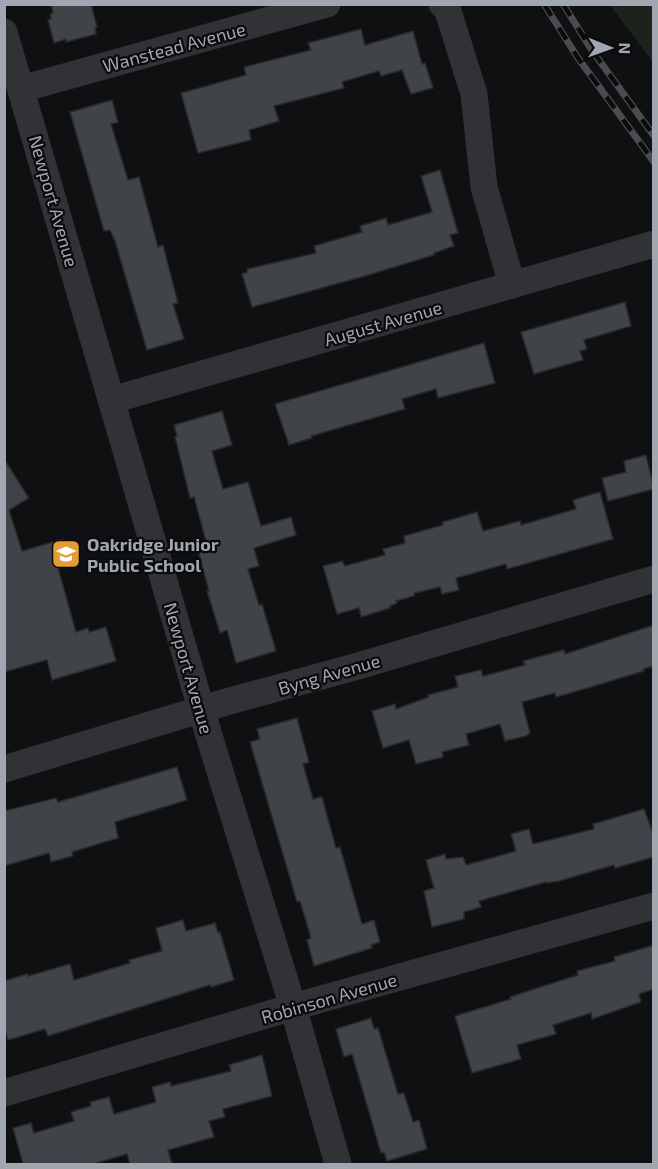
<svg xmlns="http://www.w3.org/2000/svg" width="658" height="1169" font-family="'Exo 2',sans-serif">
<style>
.green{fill:#1c231d}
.building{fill:#404347;stroke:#2a2a2d;stroke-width:1.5}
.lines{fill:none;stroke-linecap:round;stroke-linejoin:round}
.minor{stroke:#313235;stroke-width:27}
.rail-casing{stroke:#4a4c50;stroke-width:7}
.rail{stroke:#0b0b0c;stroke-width:4.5;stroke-dasharray:14;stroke-linecap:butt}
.labels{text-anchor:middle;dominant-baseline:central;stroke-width:4.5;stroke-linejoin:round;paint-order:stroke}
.street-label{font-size:18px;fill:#a1a7b1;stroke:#0b0b0c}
.poi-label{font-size:18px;font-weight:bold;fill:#a1a7b1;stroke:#0b0b0c;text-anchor:start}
</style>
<rect width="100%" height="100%" fill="#0f1011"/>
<path class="green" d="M610 5H653V62Z"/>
<g class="building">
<path d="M51 4H91L97 27 95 28 96 34 66 42V39L54 43 48 20 51 19 50 14 53 13Z"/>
<path d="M361 29 365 45 413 31 422 64 425 63 433 88 411 94 402 70 381 76 379 71 342 82 344 88 274 106 279 121 249 130 251 140 198 153 181 93 246 75 244 67 311 50 308 43Z"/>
<path d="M112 100 118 122 111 124 128 180 139 177 158 247 163 245 178 303 173 304 184 339 147 350 115 241 110 230 104 231 70 112Z"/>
<path d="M440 170 458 233 450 235 454 246 434 253V255L365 276 252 307 242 274 248 272 247 269 316 253 314 246 362 232 360 226 386 218 388 225 432 212 421 176Z"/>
<path d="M625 302 631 326 584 340 587 349 580 351 583 360 534 374 521 332Z"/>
<path d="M484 343 495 383 438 398 436 389 402 399 405 409 311 436 312 438 289 445 275 404Z"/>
<path d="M222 411 232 445 212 451 223 489 248 482 261 526 291 517 296 535 254 548 259 566 248 569 259 605 262 604 276 651 236 663 227 630 220 633 207 591H209L197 547 203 546 202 543 206 541 194 497 190 498 175 437 177 436 174 425Z"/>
<path d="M646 455 654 489 608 501 602 478 626 472 624 461Z"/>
<path d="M4 459 29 498 9 510 22 551 63 539 70 565 58 568 76 632 88 628 89 632 106 627 116 661 52 680 47 660 4 672Z"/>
<path d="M600 492 613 539 507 569 506 564 456 578 459 590 442 594 440 587 415 593 414 596 396 601 397 603 390 606V608L361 617 359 608 337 614 323 566 342 561 345 566 385 555 383 549 405 543 404 536 443 525V522L477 512 483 531 520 521 521 525 576 509 573 500Z"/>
<path d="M654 625V666L643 669 644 671 591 687 556 697 555 693 522 702 530 733 526 736 505 741 500 724 466 734 469 745 442 752 443 757 416 764 409 740 383 748 372 711 395 704 396 709 429 697 428 695 458 687 455 676 481 670 483 676 525 665 523 661 564 650 565 654Z"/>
<path d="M297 718 309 762 303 764 313 799 322 797 336 848 340 847 362 924 374 920 380 942 371 945 372 948 314 966 307 940 311 938 300 901 297 902 250 742 260 739 257 729Z"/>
<path d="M177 767 187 800 115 822 118 838 72 852 73 856 51 862 49 853 4 866V811L56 798 58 802Z"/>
<path d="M644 809 654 836V857L615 868 614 865 559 881 546 883V882L479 901 481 907 464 912V919L432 927 424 891 434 888 426 860 445 854 446 859 463 857 466 865 516 851 511 834 529 829 533 844 594 829 593 824Z"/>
<path d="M183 920 186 931 215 923 218 933 220 932 234 980 211 987 210 985 48 1036 45 1029 8 1040 4 1027V981L27 974 28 976 70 964 74 980 130 963 129 960 162 951 156 928Z"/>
<path d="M654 945V989L639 994 641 1002 592 1019 591 1013 553 1025 556 1034 517 1045 521 1059 472 1073 455 1016 511 999 510 997 525 992 578 975 577 971 615 961 614 957Z"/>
<path d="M371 1018 374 1029 378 1028 398 1094 404 1093 413 1122 419 1120 427 1149 387 1161 384 1152 381 1153 352 1054 344 1057 336 1029Z"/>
<path d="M262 1055 272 1096 223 1109 225 1117 209 1121 214 1137 168 1150 172 1164H130L127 1154 93 1164H23L13 1128 31 1123 34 1133 74 1121 71 1112 91 1106 90 1102 109 1097 114 1114 156 1102 152 1087 170 1082 171 1086 231 1071 229 1065Z"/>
</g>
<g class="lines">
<g class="minor">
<path d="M442 4 448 11 474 94 484 187 512 285"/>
<path d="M4 32 210 739 293 1007 338 1164"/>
<path d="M21 89 327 4"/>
<path d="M112 400 654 244"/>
<path d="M4 769 226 702 351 668 654 579"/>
<path d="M4 1093 293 1007 654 906"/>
</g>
<g class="rail-casing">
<g id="rail">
<path d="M544 4 578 58 654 162"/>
<path d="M563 4 591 49 654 136"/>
</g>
</g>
<use href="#rail" class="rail"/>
</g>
<defs>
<g id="school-square" transform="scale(1.5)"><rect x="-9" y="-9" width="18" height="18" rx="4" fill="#e59c33" stroke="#0b0b0c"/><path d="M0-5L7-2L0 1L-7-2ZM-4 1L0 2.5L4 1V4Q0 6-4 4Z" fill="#fff"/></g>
</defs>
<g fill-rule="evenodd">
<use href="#school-square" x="66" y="554"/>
</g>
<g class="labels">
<g class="street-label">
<text transform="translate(174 47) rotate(-15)">Wanstead Avenue</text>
<text transform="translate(54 201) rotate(74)">Newport Avenue</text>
<text transform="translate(383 323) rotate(-16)">August Avenue</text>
<text transform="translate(189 668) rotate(74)">Newport Avenue</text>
<text transform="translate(329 674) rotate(-16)">Byng Avenue</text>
<text transform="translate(329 998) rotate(-16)">Robinson Avenue</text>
</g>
<g class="poi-label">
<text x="87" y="544">Oakridge Junior<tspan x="87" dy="21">Public School</tspan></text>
</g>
</g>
<rect width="658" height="1169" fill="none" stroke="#a1a7b1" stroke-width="12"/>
<g transform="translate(610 48) rotate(91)" stroke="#0b0b0c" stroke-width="4.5" paint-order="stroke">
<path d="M0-4.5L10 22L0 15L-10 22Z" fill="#a1a7b1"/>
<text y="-9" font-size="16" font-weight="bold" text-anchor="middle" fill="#a1a7b1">N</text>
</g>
</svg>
